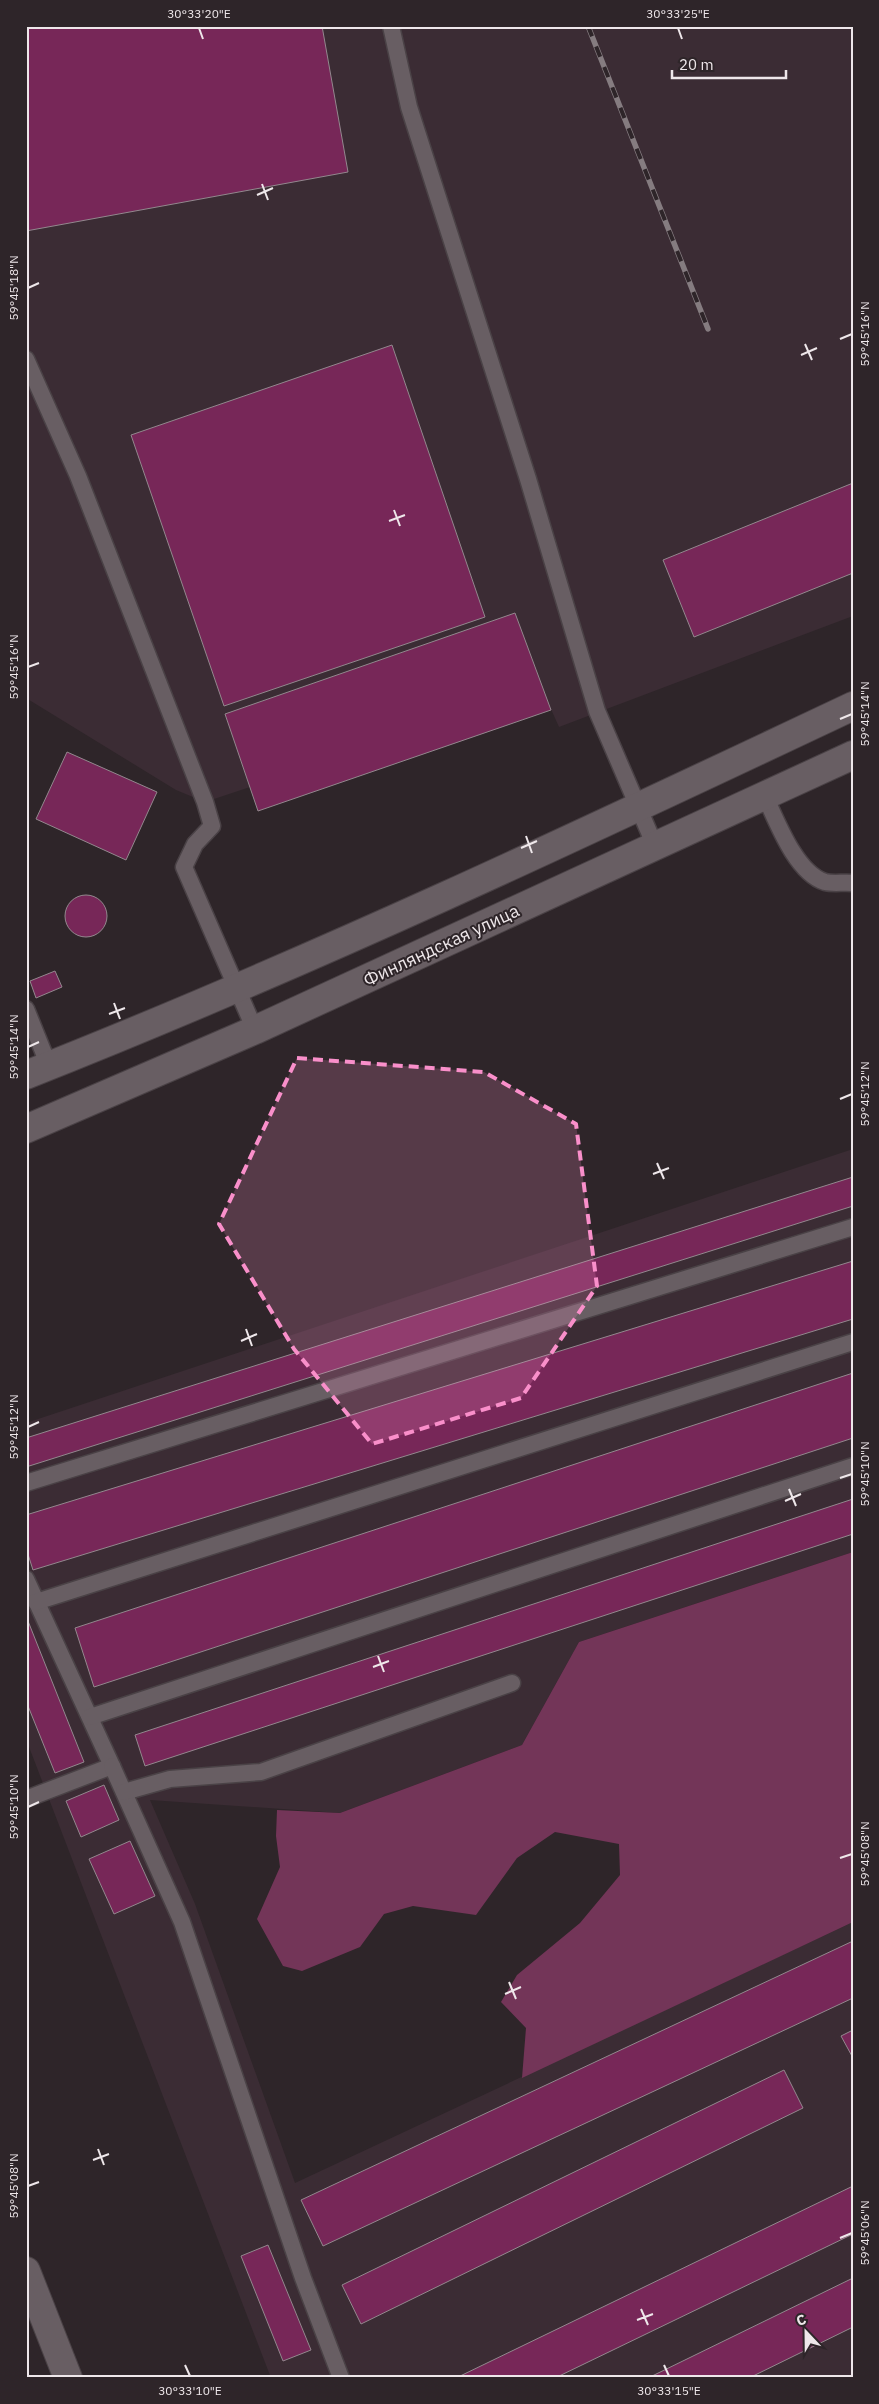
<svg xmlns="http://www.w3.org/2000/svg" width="879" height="2404" font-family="'IBM Plex Sans',sans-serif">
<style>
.built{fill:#3b2c34}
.green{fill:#733558}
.building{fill:#772758;stroke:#93888e}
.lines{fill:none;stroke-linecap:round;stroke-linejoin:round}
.lane-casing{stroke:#4a4246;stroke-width:19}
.street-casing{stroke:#4a4246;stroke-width:30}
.secondary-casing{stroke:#4a4246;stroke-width:30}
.lane{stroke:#685e63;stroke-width:16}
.street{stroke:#685e63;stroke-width:28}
.secondary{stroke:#685e63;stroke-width:28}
.rail-casing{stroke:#857c80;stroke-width:5.5}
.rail{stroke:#2e2529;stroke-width:4;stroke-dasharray:11;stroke-linecap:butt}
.marked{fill:#f98fca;fill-opacity:0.2;stroke:#f98fca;stroke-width:4;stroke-dasharray:10 6;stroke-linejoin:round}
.ticks{fill:none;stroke:#eee7ea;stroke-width:2}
.labels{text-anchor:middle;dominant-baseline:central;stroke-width:4;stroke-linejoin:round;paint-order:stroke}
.street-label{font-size:18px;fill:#eee7ea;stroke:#2e2529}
.neatline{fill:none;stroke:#eee7ea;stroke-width:2}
.ticks-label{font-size:12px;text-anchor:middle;fill:#eee7ea}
</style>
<rect width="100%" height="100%" fill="#2e2529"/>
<g class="built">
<path d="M26 26H853V616L559 727 542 689 205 802 176 790 26 698Z"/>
<path d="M853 1149V1552L579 1642 522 1745 340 1813 150 1800 195 1904 295 2183 853 1922V2378H271L26 1739V1423Z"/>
</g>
<path class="green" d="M853 1552V1922L522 2078 526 2028 501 2002 517 1975 580 1923 620 1875 619 1844 555 1832 517 1858 476 1915 413 1906 384 1914 360 1947 302 1971 283 1966 257 1919 280 1867 276 1836 277 1810 340 1813 522 1745 579 1642Z"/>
<g class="building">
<path d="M26 26H322L348 172 26 231Z"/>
<path d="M392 345 485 617 224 706 131 435Z"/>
<path d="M853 483V573L694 637 663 560Z"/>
<path d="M515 613 551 710 258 811 225 714Z"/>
<path d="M67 752 157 792 126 860 36 819Z"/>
<circle cx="86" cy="916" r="21"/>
<path d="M55 971 62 987 36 998 30 981Z"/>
<path d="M853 1177V1206L26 1467V1438Z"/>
<path d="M853 1261V1319L33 1570 26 1548V1515Z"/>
<path d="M853 1373V1438L94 1687 75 1628Z"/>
<path d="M853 1499V1534L145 1766 135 1735Z"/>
<path d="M26 1616 84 1762 55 1773 26 1701Z"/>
<path d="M104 1785 119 1820 81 1837 66 1801Z"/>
<path d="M130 1841 155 1896 114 1914 89 1859Z"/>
<path d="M853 1941V1998L323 2246 301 2200Z"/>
<path d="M853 2030V2058L841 2036Z"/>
<path d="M784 2070 803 2108 361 2324 342 2285Z"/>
<path d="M853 2186V2234L555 2378H456Z"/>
<path d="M268 2245 311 2350 283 2361 241 2256Z"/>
<path d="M853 2278V2327L749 2378H648Z"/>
</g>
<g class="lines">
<g class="lane-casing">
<g id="lane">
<path d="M391 26 409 107 528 479 597 711 655 846"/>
<path d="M26 359 78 476 205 802 212 826 195 844 184 867 255 1030"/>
<path d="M765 796C777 822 796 873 825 882 833 884 844 882 853 883"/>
<path d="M26 1009 49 1066"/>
<path d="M26 1483 853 1227"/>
<path d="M26 1579 112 1766 26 1799"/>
<path d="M36 1602 853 1342"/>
<path d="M90 1717 853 1466"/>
<path d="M112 1766 182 1922 303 2278 341 2378"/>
<path d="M124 1792 170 1779 261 1772 512 1683"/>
</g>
</g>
<g class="street-casing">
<path id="street" d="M26 2271 68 2378"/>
</g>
<g class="secondary-casing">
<g id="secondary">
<path d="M26 1075C307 964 580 835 853 706"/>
<path d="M26 1129 255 1030 853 755"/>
</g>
</g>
<use href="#lane" class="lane"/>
<use href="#street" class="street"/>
<use href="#secondary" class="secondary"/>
<g class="rail-casing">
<path id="rail" d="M588 26 708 329"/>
</g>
<use href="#rail" class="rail"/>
</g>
<path class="marked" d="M297 1058 484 1072 576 1124 597 1286 521 1398 372 1444 294 1349 219 1224Z"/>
<path class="ticks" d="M199 28 203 39M678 28 682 39M262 184 268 200M257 195 273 188M28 288 39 283M840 339 852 334M805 344 812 360M801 355 817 348M394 510 400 526M389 521 405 515M28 667 39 663M840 719 852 714M526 836 532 853M521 848 537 841M114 1003 120 1019M109 1014 125 1008M28 1047 39 1042M840 1099 852 1094M657 1163 664 1179M653 1174 669 1168M246 1329 252 1346M241 1341 257 1334M28 1427 39 1422M840 1478 852 1474M789 1489 796 1506M785 1501 801 1494M378 1656 384 1672M373 1667 389 1661M28 1807 39 1802M840 1858 852 1854M509 1982 516 1999M505 1994 521 1987M98 2149 104 2165M93 2160 109 2154M28 2186 39 2182M840 2238 852 2233M641 2309 648 2325M637 2320 653 2314M185 2365 190 2376M664 2365 669 2376"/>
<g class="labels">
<g class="street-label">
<text transform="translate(441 945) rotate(-25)">Финляндская улица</text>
</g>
</g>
<rect width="879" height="2404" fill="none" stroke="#2e2529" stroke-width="55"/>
<g transform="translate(806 2332) rotate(338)" stroke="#2e2529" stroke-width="4" paint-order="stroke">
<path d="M0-4L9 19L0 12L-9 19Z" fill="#eee7ea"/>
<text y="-8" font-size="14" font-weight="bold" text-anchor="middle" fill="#eee7ea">С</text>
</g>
<path d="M672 70v8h114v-8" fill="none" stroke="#eee7ea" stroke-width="2.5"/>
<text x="679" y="70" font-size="15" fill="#eee7ea" stroke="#2e2529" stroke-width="4" paint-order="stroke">20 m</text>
<rect x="28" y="28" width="824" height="2348" class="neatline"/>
<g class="ticks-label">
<text x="199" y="18">30°33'20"E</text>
<text x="678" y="18">30°33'25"E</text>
<text transform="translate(14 288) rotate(-90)" y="4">59°45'18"N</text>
<text transform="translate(865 334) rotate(-90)" y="4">59°45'16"N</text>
<text transform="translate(14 667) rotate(-90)" y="4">59°45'16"N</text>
<text transform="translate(865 714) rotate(-90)" y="4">59°45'14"N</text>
<text transform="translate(14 1047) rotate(-90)" y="4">59°45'14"N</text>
<text transform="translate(865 1094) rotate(-90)" y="4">59°45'12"N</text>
<text transform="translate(14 1427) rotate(-90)" y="4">59°45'12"N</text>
<text transform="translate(865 1474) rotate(-90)" y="4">59°45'10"N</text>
<text transform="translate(14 1807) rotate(-90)" y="4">59°45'10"N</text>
<text transform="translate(865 1854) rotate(-90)" y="4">59°45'08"N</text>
<text transform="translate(14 2186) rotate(-90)" y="4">59°45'08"N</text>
<text transform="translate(865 2233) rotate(-90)" y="4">59°45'06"N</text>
<text x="190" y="2395">30°33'10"E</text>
<text x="669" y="2395">30°33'15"E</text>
</g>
</svg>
